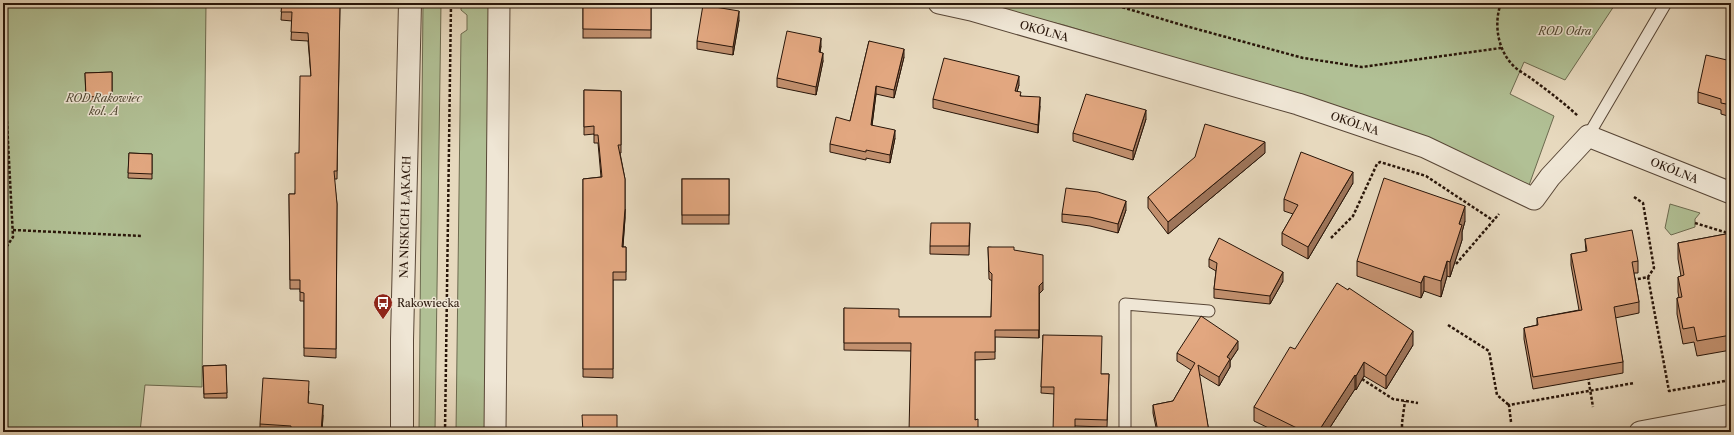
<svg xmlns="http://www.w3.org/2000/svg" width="1734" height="435" font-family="'Libre Caslon Text',serif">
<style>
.green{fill:#b1c095;stroke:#6c6a4f}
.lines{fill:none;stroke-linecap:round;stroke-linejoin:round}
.service-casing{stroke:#584636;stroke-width:13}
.minor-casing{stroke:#584636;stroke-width:23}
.tertiary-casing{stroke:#584636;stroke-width:24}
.path{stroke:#281509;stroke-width:2.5;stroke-dasharray:3 2;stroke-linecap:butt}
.service{stroke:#efe6d5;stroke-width:11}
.minor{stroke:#efe6d5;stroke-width:21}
.tertiary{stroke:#efe6d5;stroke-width:22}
.wall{fill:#c2906e;stroke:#281509}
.shaded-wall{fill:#9e755a;stroke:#281509}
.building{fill:#e2a780;stroke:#281509}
.labels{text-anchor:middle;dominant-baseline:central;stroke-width:3;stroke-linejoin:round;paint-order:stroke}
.street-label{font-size:11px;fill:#281509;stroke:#efe6d5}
.park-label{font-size:11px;font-style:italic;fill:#514833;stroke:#efe6d5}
.poi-label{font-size:11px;fill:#281509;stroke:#efe6d5;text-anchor:start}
</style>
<rect width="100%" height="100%" fill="#e7d9be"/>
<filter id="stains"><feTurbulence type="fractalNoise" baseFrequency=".005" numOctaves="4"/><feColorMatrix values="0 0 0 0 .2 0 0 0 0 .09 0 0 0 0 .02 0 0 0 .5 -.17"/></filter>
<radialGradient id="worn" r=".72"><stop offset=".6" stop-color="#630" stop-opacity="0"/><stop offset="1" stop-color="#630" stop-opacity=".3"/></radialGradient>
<g class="green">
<path d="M3 3H206L202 387 145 385 140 432H3Z"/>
<path d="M423 3H441L435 432H419Z"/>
<path d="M461 3H491L487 432H456L461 34 467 30V15L461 10Z"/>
<path d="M970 3H1616L1565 80 1524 62 1510 94 1554 116 1528 188 1285 91 1064 25Z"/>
<path d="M1670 204 1700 213 1695 219V227L1671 235 1665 228Z"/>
</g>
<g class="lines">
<g class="service-casing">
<g id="service">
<path d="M1588 136 1666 3"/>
<path d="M1125 432V304L1209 311"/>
</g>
</g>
<g class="minor-casing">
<g id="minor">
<path id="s1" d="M939 3 971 10 1298 104 1425 147 1534 199 1550 177 1588 136 1731 193"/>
<path d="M495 432 499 3"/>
<path d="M1640 432 1731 415"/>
</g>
</g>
<g class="tertiary-casing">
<g id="tertiary">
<path id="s2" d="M402 432V340L410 3"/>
</g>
</g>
<g class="path">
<path d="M1108 3 1182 25 1303 58 1362 67 1501 48"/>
<path d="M1501 3C1494 22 1497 46 1510 62 1515 69 1525 74 1532 79 1548 91 1563 102 1578 116"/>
<path d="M3 46 13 237 3 252"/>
<path d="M1634 197 1643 203 1654 268 1648 277"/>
<path d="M1695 223 1731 234"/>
<path d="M13 230 142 236"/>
<path d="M1331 238 1353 216 1377 164 1380 162 1426 176 1494 221"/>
<path d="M1456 264 1499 214"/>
<path d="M1633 280 1648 277 1669 391 1731 380"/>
<path d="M1448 325 1489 351 1497 395 1509 405"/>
<path d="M1588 377 1593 407"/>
<path d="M1362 379 1393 399 1418 403"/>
<path d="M1511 422 1509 405 1634 383"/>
<path d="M3 426 4 432"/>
<path d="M445 432 451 3"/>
<path d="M1402 432V423L1405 401"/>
</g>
<use href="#service" class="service"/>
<use href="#minor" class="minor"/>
<use href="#tertiary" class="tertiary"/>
</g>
<g class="wall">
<path d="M282 3H340L337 179H334L337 204 336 358 304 356V301H300V289H290L289 194H295L299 153 311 76 308 41 291 40 292 21 281 20Z"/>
<rect x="583" y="3" width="68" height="35"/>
<path d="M739 20 733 55 697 49V41Z"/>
<path d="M869 41 904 57 894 98 876 94 872 125 895 138 890 163 866 158V160L830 152V144L850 121Z"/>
<path d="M821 46 820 52 823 61 816 95 777 87V78Z"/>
<path d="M1731 61V117L1721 114V110L1698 103V92Z"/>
<path d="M112 72V101H86L85 73Z"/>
<path d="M1019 85 1017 91 1021 96 1040 106 1038 133 933 108V99Z"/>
<path d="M584 90 621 91V153H620L625 179V218L623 247H626V280H613V378L583 377V179L601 177 598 143H594V134L584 135Z"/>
<path d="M1146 119 1133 160 1073 141V133Z"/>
<path d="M129 153 152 154V179L128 178Z"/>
<path d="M1265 153 1168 234 1148 208V197Z"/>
<rect x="682" y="179" width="47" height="45"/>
<path d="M1353 183 1308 259 1282 245V233L1293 214 1284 211V199Z"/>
<path d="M1126 210 1118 233 1090 226 1062 222V214Z"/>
<path d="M1465 221 1462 232V240L1450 277 1447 276 1441 297 1424 291 1421 298 1357 276V261Z"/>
<path d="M970 223 969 255 930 254V246Z"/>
<path d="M1731 233V350L1697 356 1694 342 1683 344 1677 314V298H1679L1678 292V277L1681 276 1678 259V243Z"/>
<path d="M1585 239 1638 261V273H1634L1639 302V313L1615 318 1623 362V373L1533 389 1524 339V328L1537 325V318L1579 310 1571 265V254L1586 252Z"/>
<path d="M988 247 1014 250 1043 290 1039 294V338L995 337V359L975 360V420L978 432 911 351 844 350V308L899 317H991L992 281 989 279Z"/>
<path d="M1209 259 1283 281 1270 304 1214 298V289L1216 271 1209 267Z"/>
<path d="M1043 335 1101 374H1109L1107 427 1075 426 1054 394 1041 393Z"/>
<path d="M1413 345 1386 389 1364 376 1356 390 1355 389 1327 432H1277L1254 421V407L1295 349Z"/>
<path d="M1238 349 1230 361V367L1219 386 1199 374 1209 432H1157L1153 413V405L1173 401 1191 370 1177 361V353Z"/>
<path d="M226 365 227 398H204L203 366Z"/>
<path d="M309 391 308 403 323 415 322 432H260V424Z"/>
</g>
<g class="shaded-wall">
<path d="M739 11V20L733 55V47Z"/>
<path d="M821 38V46L819 60V52Z"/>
<path d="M904 49V57L894 98V90Z"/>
<path d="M823 53V61L816 95V87Z"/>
<path d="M1019 76V85L1015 99V91Z"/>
<path d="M876 86V94L871 133V125Z"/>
<path d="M1040 97V106L1038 133V125Z"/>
<path d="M1146 110V119L1133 160V151Z"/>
<path d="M895 130V138L890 163V155Z"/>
<path d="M1265 142V153L1168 234V222Z"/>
<path d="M1353 172V183L1308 259V247Z"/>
<path d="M1126 201V210L1118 233V224Z"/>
<path d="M1465 206V221L1462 232V240L1450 277V262L1459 224Z"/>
<path d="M625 209V218L622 256V247Z"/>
<path d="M1447 261V276L1441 297V281Z"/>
<path d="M1283 272V281L1270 304V296Z"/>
<path d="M1424 276V291L1421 298V283Z"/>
<path d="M1043 282V290L1039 294V338V286Z"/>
<path d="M1413 331V345L1386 389V376Z"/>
<path d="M1238 341V349L1230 361V367L1219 386V377L1227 357Z"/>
<path d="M1364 362V376L1356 390V376Z"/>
<path d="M1355 375V389L1327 432H1318Z"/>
<path d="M323 405V415L322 432H321Z"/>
</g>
<g class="building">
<path d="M282 3H340L337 171H334L337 204 336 349 304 348V293L300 292V280H290L289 194H295V153H299L300 76H311L308 33 291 32 292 12H281Z"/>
<path d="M583 3H651V30L583 29Z"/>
<path d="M703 5 739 11 733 47 697 41Z"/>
<path d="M787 31 821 38 819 52 823 53 816 87 777 78Z"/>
<path d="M869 41 904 49 894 90 876 86 871 125 895 130 890 155 866 150V152L830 144 836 117 850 121Z"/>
<path d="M1706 55 1731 61V105L1721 103V99L1698 92Z"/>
<path d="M944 58 1019 76 1015 91 1021 92 1020 96 1040 97 1038 125 933 99Z"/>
<path d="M112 72V96L86 97 85 73Z"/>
<path d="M584 90 621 91V145H618L625 179V209L622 247H626V272H613V369H583V179L602 177 598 135H594V126L584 127Z"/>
<path d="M1086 94 1146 110 1133 151 1073 133Z"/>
<path d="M1205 124 1265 142 1168 222 1148 197 1195 157Z"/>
<path d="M1301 152 1353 172 1308 247 1282 233 1298 205 1284 199Z"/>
<path d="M129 153 152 154V174L128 173Z"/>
<path d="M1384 178 1465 206 1459 224 1462 225 1450 262 1447 261 1441 281 1424 276 1421 283 1357 261Z"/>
<rect x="682" y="179" width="47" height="36"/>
<path d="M1066 188 1098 192 1126 201 1118 224 1090 217 1062 214Z"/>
<path d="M931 223H970L969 246H930Z"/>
<path d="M1632 230 1638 261 1632 262 1639 302 1614 307 1623 362 1533 377 1524 328 1538 325 1537 318 1582 310 1571 254 1587 251 1585 239Z"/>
<path d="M1731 233V335L1697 341 1694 327 1683 329 1677 298 1682 297 1678 277 1684 275 1678 243Z"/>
<path d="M1219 238 1283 272 1270 296 1214 289 1217 263 1209 259Z"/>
<path d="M988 247H1014V250L1043 255V282L1039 286V330H995V352H975V420L978 419V432H909L911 343H844V308L899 309V317H991L992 274 989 271Z"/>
<path d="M1337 283 1348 290 1349 288 1413 331 1386 376 1364 362 1356 376 1355 375 1318 432H1305L1254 407 1290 347 1295 349Z"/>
<path d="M1201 316 1238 341 1227 357 1230 359 1219 377 1198 365 1209 432H1158L1153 405 1173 401 1195 363 1177 353Z"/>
<path d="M1043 335 1102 336 1101 374H1109L1107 420 1075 419V432H1053L1054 387H1041Z"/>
<path d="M226 365 227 393 204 394 203 366Z"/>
<path d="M263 378 309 381 308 403 323 405 321 432H291V426L260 424Z"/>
<path d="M582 415H617V432H583Z"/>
</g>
<defs>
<g id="bus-pin" transform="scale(1)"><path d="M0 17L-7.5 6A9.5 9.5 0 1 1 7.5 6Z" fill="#8f2418" stroke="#efe6d5"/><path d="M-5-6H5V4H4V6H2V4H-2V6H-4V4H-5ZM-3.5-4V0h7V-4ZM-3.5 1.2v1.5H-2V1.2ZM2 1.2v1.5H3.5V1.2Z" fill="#fff"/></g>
</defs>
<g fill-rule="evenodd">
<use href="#bus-pin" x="383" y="303"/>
</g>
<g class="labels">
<g class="street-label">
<text stroke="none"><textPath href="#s1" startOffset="109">OKÓLNA</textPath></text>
<text stroke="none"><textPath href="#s1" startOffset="433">OKÓLNA</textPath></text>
<text stroke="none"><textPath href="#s1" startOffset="804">OKÓLNA</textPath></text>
<text stroke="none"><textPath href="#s2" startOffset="215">NA NISKICH ŁĄKACH</textPath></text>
</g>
<g class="park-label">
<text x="1565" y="31">ROD Odra</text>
<text x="104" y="98">ROD Rakowiec<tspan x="104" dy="13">kol. A</tspan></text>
</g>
<g class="poi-label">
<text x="397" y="303">Rakowiecka</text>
</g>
</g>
<rect width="1734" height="435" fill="none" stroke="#e7d9be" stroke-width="16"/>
<rect x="4" y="4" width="1726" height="427" fill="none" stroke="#281509" stroke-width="2"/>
<rect x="8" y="8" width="1718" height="419" fill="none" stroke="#281509"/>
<rect width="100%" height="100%" filter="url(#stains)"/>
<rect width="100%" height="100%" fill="url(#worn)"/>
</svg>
